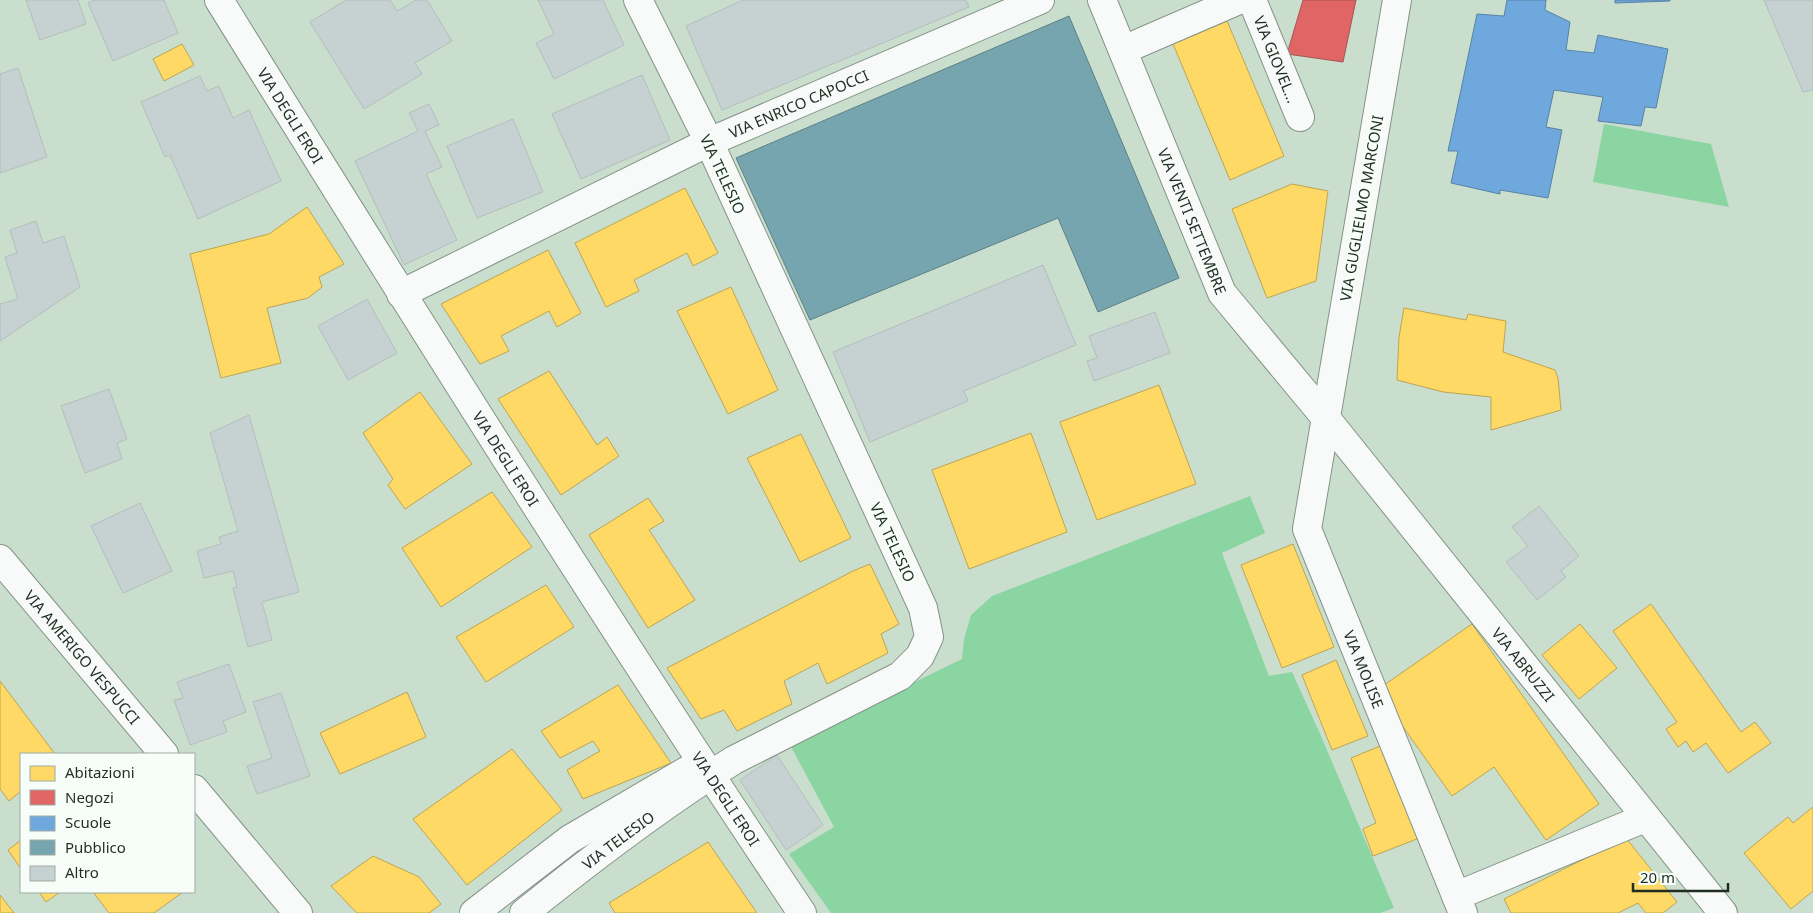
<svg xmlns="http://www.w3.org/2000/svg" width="1813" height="913" font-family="'Noto Sans',sans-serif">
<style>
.green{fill:#8bd5a3}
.homes{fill:#ffd966;stroke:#bca552}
.shops{fill:#e06666;stroke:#a65552}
.schools{fill:#6fa8dc;stroke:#5783a4}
.public{fill:#76a5af;stroke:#5c8185}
.building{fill:#c6d1d1;stroke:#b3bebd}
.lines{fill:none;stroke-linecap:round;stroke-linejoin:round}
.minor-casing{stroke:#849488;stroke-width:30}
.major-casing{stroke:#849488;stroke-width:30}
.minor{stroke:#f7faf8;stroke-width:28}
.major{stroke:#f7faf8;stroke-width:28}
.labels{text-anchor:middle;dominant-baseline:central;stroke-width:5;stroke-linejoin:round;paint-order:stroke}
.street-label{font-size:15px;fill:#1f2d23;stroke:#f7fef9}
</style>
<rect width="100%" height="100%" fill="#cadece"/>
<g class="green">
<path d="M1604 124 1711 144 1729 207 1593 182Z"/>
<path d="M1250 496 1265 533 1222 553 1269 676 1292 672 1321 736 1394 908 1380 913H831L789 854 834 827 789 743 962 659 964 639 971 615 992 596Z"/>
</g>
<g class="homes">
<path d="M1227 21 1284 156 1230 180 1173 44Z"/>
<path d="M182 44 194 65 164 81 153 59Z"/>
<path d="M1292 184 1328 191 1316 281 1267 298 1232 209Z"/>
<path d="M685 188 718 253 693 266 687 253 634 280 639 291 606 307 575 243Z"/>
<path d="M307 207 344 264 319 277 322 287 308 298 267 308 281 363 221 378 190 254 269 234Z"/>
<path d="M548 250 581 313 557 327 549 311 501 336 509 351 480 364 441 304Z"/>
<path d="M731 287 778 390 728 414 677 311Z"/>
<path d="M1404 308 1466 320 1468 314 1506 321 1503 352 1555 370 1558 378 1561 410 1491 430V397L1443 392 1397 380 1399 337Z"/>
<path d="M549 371 597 445 607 437 619 456 561 495 498 399Z"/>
<path d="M1159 385 1196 484 1097 520 1060 422Z"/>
<path d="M420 392 472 464 405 509 388 485 393 479 363 433Z"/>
<path d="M1031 433 1067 532 969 569 932 470Z"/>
<path d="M801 434 851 538 800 562 747 458Z"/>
<path d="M492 492 532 547 441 607 402 548Z"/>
<path d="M648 498 664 521 649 530 695 600 648 628 589 535Z"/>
<path d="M1293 544 1334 647 1282 668 1241 565Z"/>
<path d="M870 564 899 624 881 634 888 653 827 684 818 663 784 681 792 704 737 731 724 710 701 719 667 668 853 571Z"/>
<path d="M546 585 574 627 486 682 456 637Z"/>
<path d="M1651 604 1741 732 1755 722 1771 743 1728 773 1706 743 1693 752 1686 741 1678 747 1666 729 1677 722 1613 631Z"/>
<path d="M1472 624 1599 804 1546 840 1494 767 1452 796 1377 690Z"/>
<path d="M1580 624 1617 668 1579 699 1542 655Z"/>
<path d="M1336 660 1368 736 1332 750 1302 675Z"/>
<path d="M0 681 55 754H21V791L9 801 0 789Z"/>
<path d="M618 685 671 763 583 799 567 770 600 751 593 741 560 758 541 731Z"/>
<path d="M407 692 426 737 340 774 320 733Z"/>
<path d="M1385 744 1422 837 1373 856 1363 829 1376 823 1351 758Z"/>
<path d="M512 749 562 810 467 885 413 819Z"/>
<path d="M1813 807V891L1791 909 1744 853 1788 817 1793 823Z"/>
<path d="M1626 838 1677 902 1663 913H1646L1638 903 1618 913H1511L1504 899Z"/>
<path d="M21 840V869L8 850Z"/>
<path d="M708 842 757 913H615L609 903Z"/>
<path d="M373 856 419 877 441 904 429 913H357L331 886Z"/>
<path d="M39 892H60L46 902Z"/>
<path d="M93 892H183L154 913H109Z"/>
<path d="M0 895 14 913H0Z"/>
</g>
<path class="shops" d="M1303 0H1356L1343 62 1287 54Z"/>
<g class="schools">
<path d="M1507 0H1546L1545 10 1570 22 1566 50 1594 53 1598 35 1668 49 1656 108 1645 107 1641 126 1598 121 1603 97 1554 90 1546 127 1562 130 1548 198 1500 190V194L1451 183 1458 151H1448L1477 14 1504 16Z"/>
<path d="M1615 0H1670V1L1615 3Z"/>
</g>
<path class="public" d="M1069 16 1179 278 1098 312 1058 218 810 320 736 158Z"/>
<g class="building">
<path d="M26 0H78L86 24 40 40Z"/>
<path d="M95 0H164L178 33 113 61 88 3Z"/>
<path d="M346 0H390L397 11 416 0H427L452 41 415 63 422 74 364 109 310 22Z"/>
<path d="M538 0H603L624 45 554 79 536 43 554 34Z"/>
<path d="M743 0H966L969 7 722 110 686 26Z"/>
<path d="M1764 0H1813V90L1803 92Z"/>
<path d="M18 68 47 157 0 173V74Z"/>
<path d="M642 75 670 140 581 179 552 114Z"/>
<path d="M200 76 207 91 219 86 233 118 249 110 281 181 198 219 170 155 165 157 141 102Z"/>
<path d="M429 104 439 125 425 131 442 167 426 174 457 240 404 265 355 161 418 131 409 113Z"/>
<path d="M513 119 543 192 477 218 447 146Z"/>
<path d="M36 221 43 243 64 236 80 287 0 341V304L18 299 5 257 17 253 10 230Z"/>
<path d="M1043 265 1076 345 964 391 968 401 870 442 833 352Z"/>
<path d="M367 299 397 353 348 380 318 326Z"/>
<path d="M1155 312 1170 353 1094 381 1087 361 1097 358 1089 336Z"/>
<path d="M109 389 127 439 117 443 122 459 85 473 61 406Z"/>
<path d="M249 415 299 592 262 602 272 640 248 647 233 588 237 587 233 571 204 578 197 551 221 544 219 537 238 531 210 433Z"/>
<path d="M140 503 172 571 123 593 91 526Z"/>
<path d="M1539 506 1579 556 1561 571 1566 577 1537 600 1506 562 1528 546 1512 527Z"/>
<path d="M229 664 246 712 223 721 227 732 190 745 174 700 183 698 177 682Z"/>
<path d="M281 693 310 776 257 794 247 766 272 758 253 702Z"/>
<path d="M777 755 823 825 786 850 740 780Z"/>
</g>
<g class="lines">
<g class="minor-casing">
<g id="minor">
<path id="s1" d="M219 0C409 307 601 613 802 913"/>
<path id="s2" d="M1252 0 1300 117"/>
<path id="s3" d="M1397 0 1307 529 1463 913"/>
<path d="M1123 50 1239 0"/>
<path id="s4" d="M401 294 709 142 1040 0"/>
<path id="s5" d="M0 559 164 754"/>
<path d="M194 789 298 913"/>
<path d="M1456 896 1645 818"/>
<path d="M474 913 570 839 700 763"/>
<path id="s6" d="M524 913C591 859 660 806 734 760L900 676 920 656 929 637 923 608 709 142 638 0"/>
</g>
</g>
<g class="major-casing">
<g id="major">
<path id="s7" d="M1102 0 1222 293 1325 417 1723 913"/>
</g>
</g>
<use href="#minor" class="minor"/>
<use href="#major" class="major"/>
</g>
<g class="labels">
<g class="street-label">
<text stroke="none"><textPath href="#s2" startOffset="64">VIA GIOVEL...</textPath></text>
<text stroke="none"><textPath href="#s4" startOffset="441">VIA ENRICO CAPOCCI</textPath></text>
<text stroke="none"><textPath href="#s1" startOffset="136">VIA DEGLI EROI</textPath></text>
<text transform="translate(723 174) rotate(65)">VIA TELESIO</text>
<text transform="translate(1361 208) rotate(-80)">VIA GUGLIELMO MARCONI</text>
<text stroke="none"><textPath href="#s7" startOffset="239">VIA VENTI SETTEMBRE</textPath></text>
<text stroke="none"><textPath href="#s1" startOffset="541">VIA DEGLI EROI</textPath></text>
<text transform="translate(893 542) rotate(65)">VIA TELESIO</text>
<text stroke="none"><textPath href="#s5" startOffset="128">VIA AMERIGO VESPUCCI</textPath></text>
<text stroke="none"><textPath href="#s7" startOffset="795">VIA ABRUZZI</textPath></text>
<text stroke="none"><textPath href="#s3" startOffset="688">VIA MOLISE</textPath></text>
<text stroke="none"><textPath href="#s1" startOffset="946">VIA DEGLI EROI</textPath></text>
<text stroke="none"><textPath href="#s6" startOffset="119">VIA TELESIO</textPath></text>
</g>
</g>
<rect x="20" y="753" width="175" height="140" fill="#f7fef9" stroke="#a1aaa3"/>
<rect x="30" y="766" width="25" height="15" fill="#ffd966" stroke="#a1aaa3"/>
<text x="65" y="778" font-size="15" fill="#1f2d23">Abitazioni</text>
<rect x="30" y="790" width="25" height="15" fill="#e06666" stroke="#a1aaa3"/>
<text x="65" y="803" font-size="15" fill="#1f2d23">Negozi</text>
<rect x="30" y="816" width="25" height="15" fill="#6fa8dc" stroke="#a1aaa3"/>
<text x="65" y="828" font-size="15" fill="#1f2d23">Scuole</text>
<rect x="30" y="840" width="25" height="15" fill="#76a5af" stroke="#a1aaa3"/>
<text x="65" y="853" font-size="15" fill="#1f2d23">Pubblico</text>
<rect x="30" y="866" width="25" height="15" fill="#c6d1d1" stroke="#a1aaa3"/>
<text x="65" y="878" font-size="15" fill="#1f2d23">Altro</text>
<path d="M1633 883v8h95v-8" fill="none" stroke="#1f2d23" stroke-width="2.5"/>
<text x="1640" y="883" font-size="15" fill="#1f2d23" stroke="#f7fef9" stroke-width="4" paint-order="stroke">20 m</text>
</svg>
